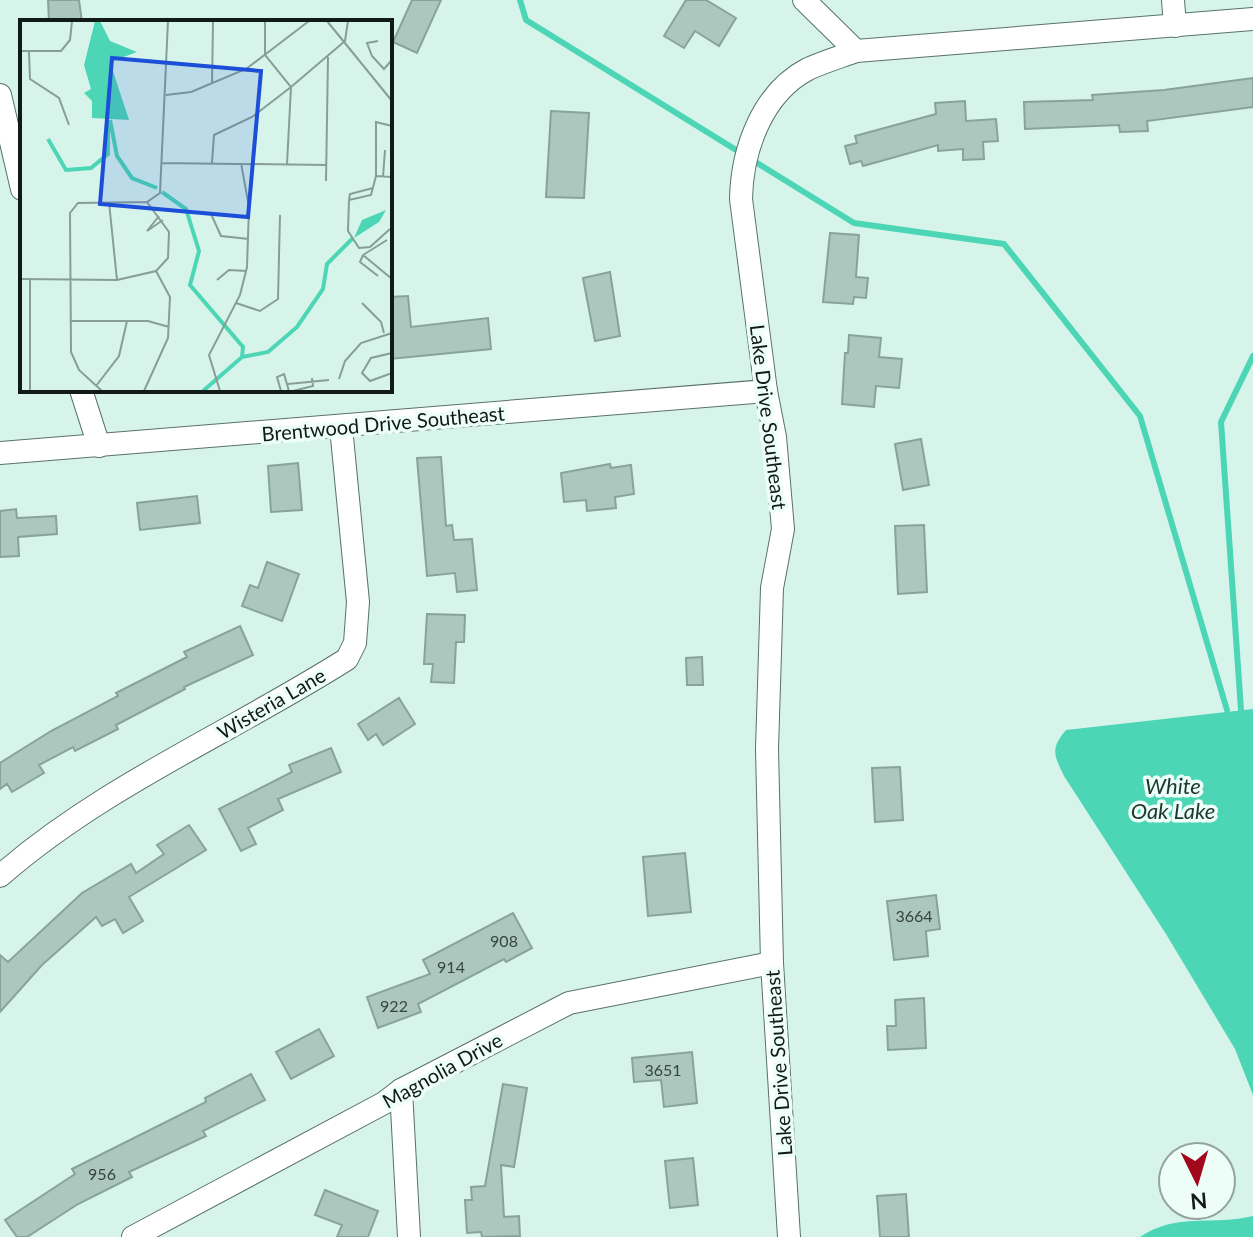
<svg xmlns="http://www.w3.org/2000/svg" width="1253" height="1237" font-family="Lato,sans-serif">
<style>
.water{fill:#4cd6b6}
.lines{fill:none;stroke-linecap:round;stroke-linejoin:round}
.stream{stroke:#4cd6b6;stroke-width:6}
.building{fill:#abc7be;stroke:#87a39a;stroke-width:2}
.minor-casing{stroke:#58726a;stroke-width:24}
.minor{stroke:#fff;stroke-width:22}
.labels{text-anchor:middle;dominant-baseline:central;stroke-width:7;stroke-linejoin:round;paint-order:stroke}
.number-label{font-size:16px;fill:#374541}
.street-label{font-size:20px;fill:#101a17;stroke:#edfef8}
.water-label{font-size:22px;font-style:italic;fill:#1f3730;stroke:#edfef8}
.inset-river{fill:none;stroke:#4cd6b6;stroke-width:4}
.inset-road{fill:none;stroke:#879d96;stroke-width:2}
.view{fill:#1d4ed8;fill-opacity:0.15;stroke:#1d4ed8;stroke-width:4}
.inset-edge{fill:none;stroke:#101a17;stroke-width:4}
</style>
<rect width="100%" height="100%" fill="#d7f4eb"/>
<g class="water">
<path d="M1253 709V1095L1235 1049 1166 934 1064 776C1054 755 1050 749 1066 730Z"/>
<path d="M1253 1216V1237H1140C1177 1212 1213 1226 1253 1216Z"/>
</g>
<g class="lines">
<g class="stream">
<path d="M520 0 526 20 854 223 1004 244 1140 416 1227 710"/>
<path d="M1241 710 1221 422 1253 356"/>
</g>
</g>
<g class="building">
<path d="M48 0H79L82 22H49Z"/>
<path d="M412 0H441L417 53 393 42Z"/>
<path d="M686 0H706L736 18 719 46 695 31 684 48 664 36Z"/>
<path d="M1253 78V107L1147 121 1148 131 1120 132 1119 125 1025 129 1024 102 1093 100 1092 95 1164 90Z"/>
<path d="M965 101 966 121 996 119 998 141 983 142 984 159 963 160V149L938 151V145L863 166 861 161 850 164 845 146 857 143 855 136 936 114 935 103Z"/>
<path d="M551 111 589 113 584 198 546 197Z"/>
<path d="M830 233 859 235 856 277 868 278 866 298 854 297 853 304 823 302Z"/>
<path d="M610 272 620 336 595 341 583 278Z"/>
<path d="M408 296 411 327 488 318 491 349 390 359V297Z"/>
<path d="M849 335 881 338 879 357 902 359 899 388 876 386 874 407 842 404 845 353H848Z"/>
<path d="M921 439 929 485 903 490 895 444Z"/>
<path d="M441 457 446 526 452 525 454 540 472 539 477 590 457 592 455 573 427 576 417 458Z"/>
<path d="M298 463 302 510 271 512 268 466Z"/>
<path d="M610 464 611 468 631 465 634 494 615 497 616 508 587 511 586 500 564 502 561 473Z"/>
<path d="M197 496 200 523 140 530 137 503Z"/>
<path d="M16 509 17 518 56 516 57 534 18 537 19 556 0 557V511Z"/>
<path d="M924 525 927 592 898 594 895 526Z"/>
<path d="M267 562 299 574 282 621 242 606 250 585 258 588Z"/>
<path d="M427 614 465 615 464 642H456L454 683 431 682 433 664H424Z"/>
<path d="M240 626 253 655 184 687 185 689 116 725 118 729 75 751 73 747 39 765 44 773 12 792 7 784 0 789V763L51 731 118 696 116 693 187 657 184 652Z"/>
<path d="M702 657 703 685H687L686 658Z"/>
<path d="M399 698 415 724 383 745 376 734 368 740 358 724Z"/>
<path d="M331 748 341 772 278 799 283 810 248 828 256 844 241 851 219 809 292 772 289 765Z"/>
<path d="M900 767 903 820 875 822 872 768Z"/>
<path d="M189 825 206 850 129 897 143 921 123 933 115 919 102 926 96 917 42 965 0 1012V955L8 962 82 893 131 864 136 873 164 854 157 845Z"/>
<path d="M685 853 691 912 648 916 643 857Z"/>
<path d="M936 895 940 929 926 931 928 956 894 960 887 901Z"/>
<path d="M513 913 532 948 506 962 504 959 418 1004 421 1012 378 1028 367 997 430 974 423 960Z"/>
<path d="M924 998 926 1048 888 1050 887 1026H896L895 1000Z"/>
<path d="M319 1029 334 1056 291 1079 276 1052Z"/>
<path d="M692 1052 697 1103 664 1107 661 1080 634 1082 632 1058Z"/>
<path d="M251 1074 265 1100 203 1131 206 1136 129 1172 132 1177 78 1204 27 1237H17L5 1220 75 1174 72 1169 206 1102 205 1098Z"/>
<path d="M503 1084 527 1088 514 1167 501 1165 504 1217 519 1216 520 1236 482 1237 481 1232 467 1233 465 1200H472L471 1187 485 1186Z"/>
<path d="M693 1158 698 1205 670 1208 665 1161Z"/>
<path d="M325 1190 378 1211 368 1237H337L342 1225 315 1215Z"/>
<path d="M906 1194 909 1237H880L877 1196Z"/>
</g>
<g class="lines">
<g class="minor-casing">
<g id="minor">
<path d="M804 0 856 51"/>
<path d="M1173 0 1175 26"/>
<path d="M0 95 22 189"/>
<path d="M81 390 99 446"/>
<path d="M0 453 766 391"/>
<path d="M0 876C103 786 232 732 347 659L355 643 358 602 341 427"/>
<path d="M401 1090 409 1237"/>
<path d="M133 1237 384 1103 401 1090 569 1003 772 963"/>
<path d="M789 1237 772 963 767 749 772 588 783 529 775 437 766 391 741 199C742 150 762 93 808 69 823 62 840 57 856 51L1253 19"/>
</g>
</g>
<use href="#minor" class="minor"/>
</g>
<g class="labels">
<g class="number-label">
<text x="914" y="915">3664</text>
<text x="504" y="940">908</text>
<text x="451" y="966">914</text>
<text x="394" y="1005">922</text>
<text x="663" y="1069">3651</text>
<text x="102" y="1173">956</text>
</g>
<g class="street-label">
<text transform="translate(769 417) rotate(83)">Lake Drive Southeast</text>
<text transform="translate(383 423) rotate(-5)">Brentwood Drive Southeast</text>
<text transform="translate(271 703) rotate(-30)">Wisteria Lane</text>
<text transform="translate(778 1063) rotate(-94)">Lake Drive Southeast</text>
<text transform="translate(442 1070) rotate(-29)">Magnolia Drive</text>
</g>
<g class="water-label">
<text x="1173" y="785">White<tspan x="1173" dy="25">Oak Lake</tspan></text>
</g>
</g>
<g transform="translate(20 20)">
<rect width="372" height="372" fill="#d7f4eb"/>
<path d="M75 1H80L90 21 117 32 90 42 109 100 72 98V81L64 73 71 69 64 45ZM366 190 359 202 334 218 342 200Z" fill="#4cd6b6"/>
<path class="inset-river" d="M90 100 97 136 112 158 137 168M28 119 46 150 71 148 88 134V100M142 172 166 189 179 231 170 265 223 327 222 337M183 371 222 337 248 332 277 307 303 269 307 244 333 218"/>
<path class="inset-road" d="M245 1V35L271 67 267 144M307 1 372 81M358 21 347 23 352 36 364 49 371 41M0 31H41L50 20 52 1M9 32 10 59 39 78 49 105M192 64 193 1M146 75 171 72 226 49 289 1M141 143 307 145M192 143 194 115 232 97 271 67 325 21 328 1M356 156V102L372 106M363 157 365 130M306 161 308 37M329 180 328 211 339 228 350 227 370 209M329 180 351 175 356 156 372 157M329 180 330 174 353 168M89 182 97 260M191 194 201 216 229 219M139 196 127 211 143 200M343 235 372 259M343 235 340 242 358 256M343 235 367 220M0 259 97 260 136 251 148 238 149 212 127 182M197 260 209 250 227 251M216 283 240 291 258 279 260 195M342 283 361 302 364 313M51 301H128L149 307M372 333 351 338 342 353 350 361 372 353M319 359 325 341 341 323 372 313M268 364 309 360M76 366 99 336 107 301M10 371V259M82 371 59 350 51 332 50 193 58 183 127 182 140 173 148 1M124 371 148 318 150 277 136 251M200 371 189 335 220 275 227 247 229 187 221 143M261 371 257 357 264 354 269 371M273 371 293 366 292 358"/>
<path class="view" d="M92 38 241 51 228 197 80 184Z"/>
<rect width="372" height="372" class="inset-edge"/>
</g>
<g transform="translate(1197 1181) rotate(175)"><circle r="38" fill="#edfef8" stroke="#95a39e" stroke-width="2"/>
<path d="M0-6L14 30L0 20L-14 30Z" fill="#a3071b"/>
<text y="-12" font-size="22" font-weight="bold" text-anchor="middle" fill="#101a17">N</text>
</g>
</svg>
